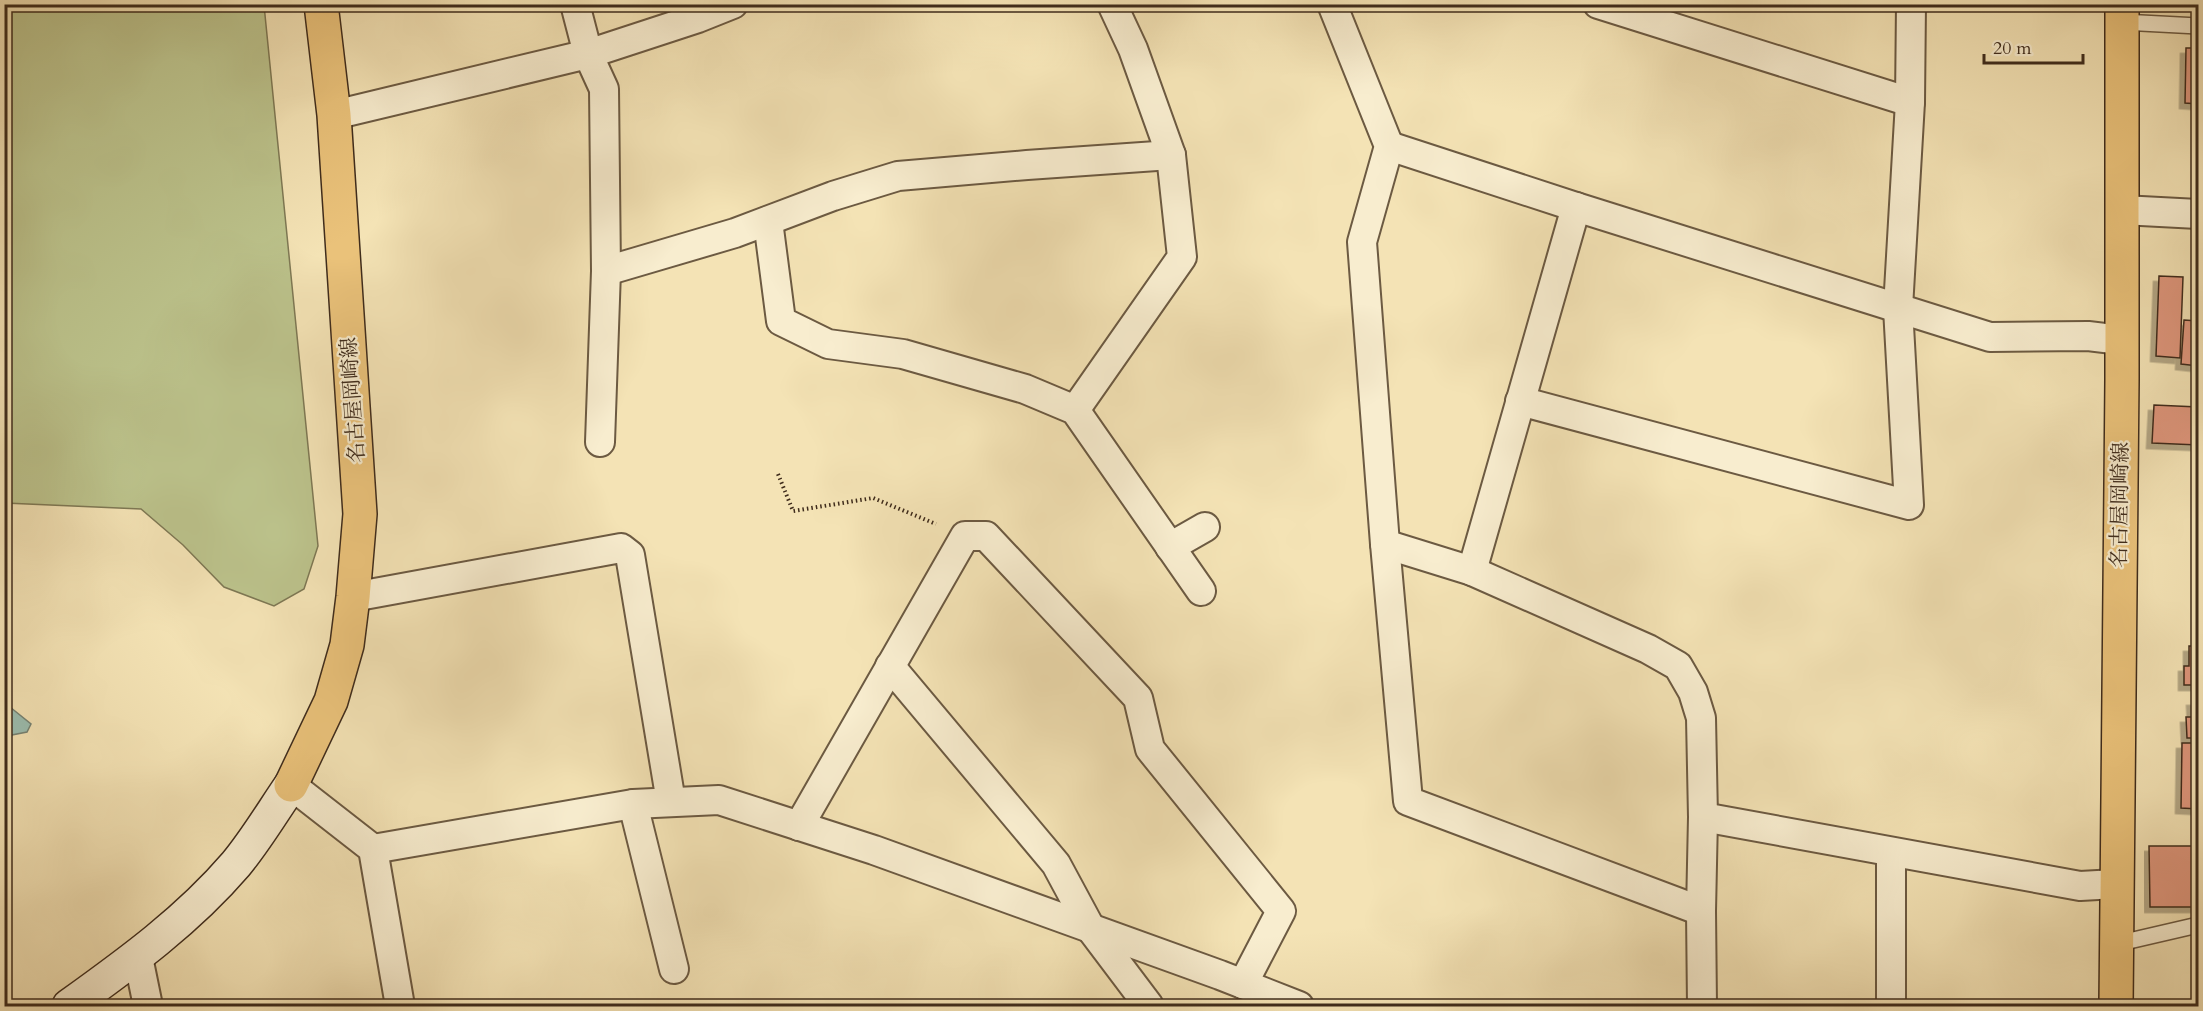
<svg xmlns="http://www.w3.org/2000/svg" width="2203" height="1011" font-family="Cardo,'Noto Serif JP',serif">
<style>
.green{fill:#bcc38c;stroke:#7e7854;stroke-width:1.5}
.water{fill:#9cbeb0;stroke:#778475;stroke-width:1.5}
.building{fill:#de967b;stroke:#3f2c1c;stroke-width:1.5;filter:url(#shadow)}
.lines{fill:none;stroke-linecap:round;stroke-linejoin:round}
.lane-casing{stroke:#6c5a42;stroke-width:18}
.street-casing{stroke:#6c5a42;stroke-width:32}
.secondary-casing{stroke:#3f2c1c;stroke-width:36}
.primary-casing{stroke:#3f2c1c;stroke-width:36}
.path{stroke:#3f2c1c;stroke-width:4;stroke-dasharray:1.5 3;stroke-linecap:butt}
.lane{stroke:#f8edcf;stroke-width:15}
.street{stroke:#f8edcf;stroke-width:28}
.secondary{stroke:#f8edcf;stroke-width:33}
.primary{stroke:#eac27a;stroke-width:33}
.labels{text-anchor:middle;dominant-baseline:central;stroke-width:4.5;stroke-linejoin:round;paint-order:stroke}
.street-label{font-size:21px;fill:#3f2c1c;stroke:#f8edcf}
</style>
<defs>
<filter id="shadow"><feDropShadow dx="-5.5" dy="5.5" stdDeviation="0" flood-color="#0004"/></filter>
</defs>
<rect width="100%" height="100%" fill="#f4e3b5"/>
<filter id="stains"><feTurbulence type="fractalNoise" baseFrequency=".00333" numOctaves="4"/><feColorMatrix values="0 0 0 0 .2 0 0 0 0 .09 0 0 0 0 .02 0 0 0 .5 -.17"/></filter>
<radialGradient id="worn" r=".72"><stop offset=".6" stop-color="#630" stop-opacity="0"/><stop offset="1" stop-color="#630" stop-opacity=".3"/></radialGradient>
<path class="green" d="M5 4 264 5 318 546 304 589 274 606 224 587 183 545 141 509 5 503Z"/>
<path class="water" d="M5 703 31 724 27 732 12 735 5 750Z"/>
<g class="building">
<path d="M2186 48H2198V104L2185 103Z"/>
<path d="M2159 276 2183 277 2180 358 2156 356Z"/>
<path d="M2184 320 2198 321V366L2181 364Z"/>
<path d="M2154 405 2198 407V445L2152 443Z"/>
<path d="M2189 646H2198V685H2184V666H2189Z"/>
<path d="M2192 700H2198V738H2187L2186 717H2193Z"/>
<path d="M2182 743H2198V809L2181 808Z"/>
<path d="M2149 846H2198V907H2150Z"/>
</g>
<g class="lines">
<g class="lane-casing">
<g id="lane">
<path d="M2122 22 2198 26"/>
<path d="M2116 944 2198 925"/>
</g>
</g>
<g class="street-casing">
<g id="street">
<path d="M575 4 588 54 604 89 606 271 600 442"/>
<path d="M1332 4 1389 146 1362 242 1385 544 1408 801 1701 911"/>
<path d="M1598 4 1910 102"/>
<path d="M334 115 588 54 698 18 733 4"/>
<path d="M1389 146 1576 207 1990 337 2088 336 2121 340"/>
<path d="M2122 210 2198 214"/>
<path d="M768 221 781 321 828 344 903 354 1025 389 1075 410 1201 591"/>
<path d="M606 271 735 233 833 196 898 176 1027 165 1171 155"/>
<path d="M1520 401 1909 505 1898 308 1910 102 1911 4"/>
<path d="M1075 410 1182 257 1171 155 1133 49 1112 4"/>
<path d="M1385 544 1472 571 1648 649 1678 666 1693 692 1701 718 1703 817 1701 911 1702 1006"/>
<path d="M1170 547 1205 527"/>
<path d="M1472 571 1576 207"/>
<path d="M353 597 621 548 630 555 671 802"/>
<path d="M890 666 1056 864 1091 929 1149 1006"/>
<path d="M291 785 373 849 400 1006"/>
<path d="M633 804 674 969"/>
<path d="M1703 817 2080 886 2116 884"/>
<path d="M799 826 965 536H986L1138 698 1150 749 1281 911 1243 984"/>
<path d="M373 849 633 804 719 800 874 850 1220 975 1299 1006"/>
<path d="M1891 852V1006"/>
<path d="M138 957 148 1006"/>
</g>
</g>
<g class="secondary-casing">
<path id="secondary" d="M69 1006C129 963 188 920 236 864 256 840 273 811 291 785"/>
</g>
<g class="primary-casing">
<g id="primary">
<path d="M291 785 331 701 347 645 353 597 360 514 334 115 321 4"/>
<path d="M2116 1006 2122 380V4"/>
</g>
</g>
<path class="path" d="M778 474 793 511 873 498 936 524"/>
<use href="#lane" class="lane"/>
<use href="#street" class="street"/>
<use href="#secondary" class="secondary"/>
<use href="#primary" class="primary"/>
</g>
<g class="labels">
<g class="street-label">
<text transform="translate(353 400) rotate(-94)">名古屋岡崎線</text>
<text transform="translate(2120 505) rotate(-89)">名古屋岡崎線</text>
</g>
</g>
<rect width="2203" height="1011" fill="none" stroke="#f4e3b5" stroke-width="24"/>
<rect x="6" y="6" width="2191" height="999" fill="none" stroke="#3f2c1c" stroke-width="3"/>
<rect x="12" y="12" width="2179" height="987" fill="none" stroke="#3f2c1c" stroke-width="1.5"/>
<path d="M1984 54v9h99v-9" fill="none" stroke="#3f2c1c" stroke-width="3"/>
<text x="1993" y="54" font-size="18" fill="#3f2c1c" stroke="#f8edcf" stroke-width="4.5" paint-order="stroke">20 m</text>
<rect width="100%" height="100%" filter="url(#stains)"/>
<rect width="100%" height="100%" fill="url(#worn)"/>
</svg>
